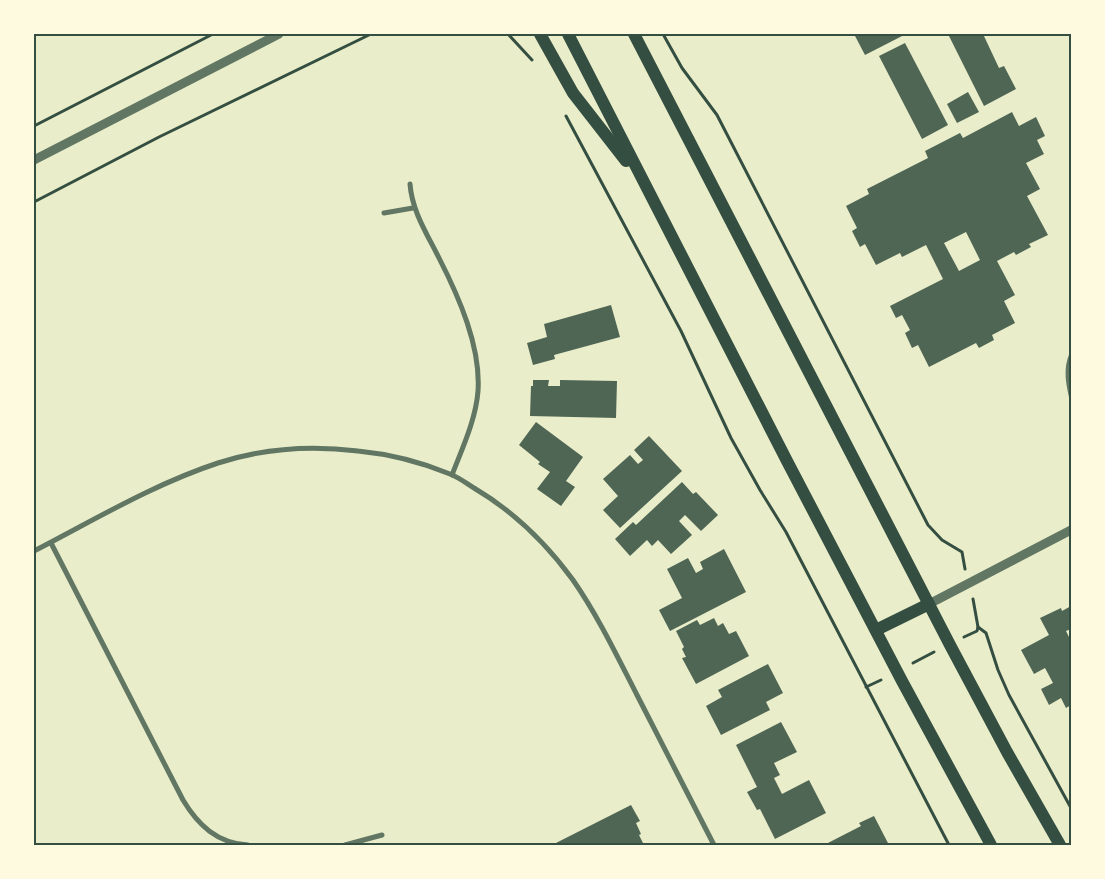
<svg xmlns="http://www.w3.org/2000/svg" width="1105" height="879" font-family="Roboto,sans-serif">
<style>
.building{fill:#4f6655;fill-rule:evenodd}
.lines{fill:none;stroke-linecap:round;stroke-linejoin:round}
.path{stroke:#344e41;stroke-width:3}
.service{stroke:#617663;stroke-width:4}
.minor{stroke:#617663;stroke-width:5}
.tertiary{stroke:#617663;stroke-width:9}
.primary{stroke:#344e41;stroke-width:12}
.neatline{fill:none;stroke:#344e41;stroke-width:2}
</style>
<rect width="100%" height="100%" fill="#e9edc9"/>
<g class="building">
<path d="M854 34H906L865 55Z"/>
<path d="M948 34H983L999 68 1004 66 1016 89 984 106Z"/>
<path d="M905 43 948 125 922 139 879 56Z"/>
<path d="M968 92 979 112 957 123 947 104Z"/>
<path d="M1012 112 1019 126 1036 117 1045 136 1037 140 1044 154 1026 163 1040 189 1027 196 1048 235 1029 244 1031 247 1016 255 1014 252 997 261 1015 295 1004 301 1015 323 992 335 994 340 979 348 976 343 929 367 918 345 912 348 905 333 910 330 902 315 896 318 890 306 943 279 926 245 902 257 900 253 876 265 865 244 860 247 852 231 857 228 846 206 869 194 867 189 928 158 925 151 960 133 963 138ZM966 232 980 260 959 271 944 243Z"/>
<path d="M611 305 620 337 554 355 555 359 533 365 527 343 547 337 544 324Z"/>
<path d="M533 380H549L548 386H560V380L617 381 616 418 530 416 531 386H533Z"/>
<path d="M536 422 583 457 566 481 575 487 561 506 537 489 550 472 538 464 540 462 519 445Z"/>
<path d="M649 436 682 471 620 528 603 510 618 496 603 479 630 455 638 464 643 460 634 450Z"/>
<path d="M682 482 693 494 696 492 718 515 701 531 685 515 679 521 692 535 671 554 658 540 652 546 647 540 630 556 615 539 633 522 636 525Z"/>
<path d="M724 549 746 592 670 631 659 610 682 598 667 569 688 558 696 573 703 569 700 562Z"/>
<path d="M1071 606V629L1066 631 1071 641V705L1066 708 1061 698 1049 705 1041 689 1053 683 1045 668 1034 674 1021 650 1049 635 1040 618 1061 608 1062 611Z"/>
<path d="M714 618 718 626 723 623 729 634 736 631 749 656 696 684 682 658 686 657 682 649 684 647 676 631 697 620 700 625Z"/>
<path d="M768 664 783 693 766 702 770 710 721 735 706 706 722 697 718 690Z"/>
<path d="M781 722 797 752 774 763 780 775 774 778 782 794 809 780 826 813 775 839 760 809 757 810 747 792 757 787 736 745Z"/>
<path d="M631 805 640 821 636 823 641 834 639 835 644 845H552Z"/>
<path d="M874 816 889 845H824L861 826 859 823Z"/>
</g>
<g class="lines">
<g class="path">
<path d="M508 34 532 60"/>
<path d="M663 34 682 68 717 115 928 525 942 540 962 552 965 569"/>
<path d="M566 116 681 331 731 438 760 490 786 532 949 845"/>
<path d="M34 126 213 34"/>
<path d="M34 202 159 137 371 34"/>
<path d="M973 599 978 627 986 633 998 670 1009 695 1071 808"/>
<path d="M964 637 977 631 978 627"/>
<path d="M913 663 934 652"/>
<path d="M866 687 881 680"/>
</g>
<path class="service" d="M1071 355C1065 369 1068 384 1071 397"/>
<g class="minor">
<path d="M410 184C412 211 427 234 439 258 459 297 481 347 478 391 476 419 462 449 452 475"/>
<path d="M384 213 413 208"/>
<path d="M51 543 183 800C198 825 217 843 248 845"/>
<path d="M34 551C94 520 154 484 218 463 264 448 310 445 358 451 389 454 421 462 450 474 458 477 466 483 474 488 513 511 546 543 573 580 598 616 617 656 637 695 663 745 688 795 714 845"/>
<path d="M345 845 382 835"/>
</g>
<g class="tertiary">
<path d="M34 160 279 34"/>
<path d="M929 604 1071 530"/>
</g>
<g class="primary">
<path d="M540 34 573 93 626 161"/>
<path d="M568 34 787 461 902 681 991 845"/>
<path d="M634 34 950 645 1007 752 1060 845"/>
<path d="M876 630 929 604"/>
</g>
</g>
<rect width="1105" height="879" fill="none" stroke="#fefae0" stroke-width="70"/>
<rect x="35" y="35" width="1035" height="809" class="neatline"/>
</svg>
